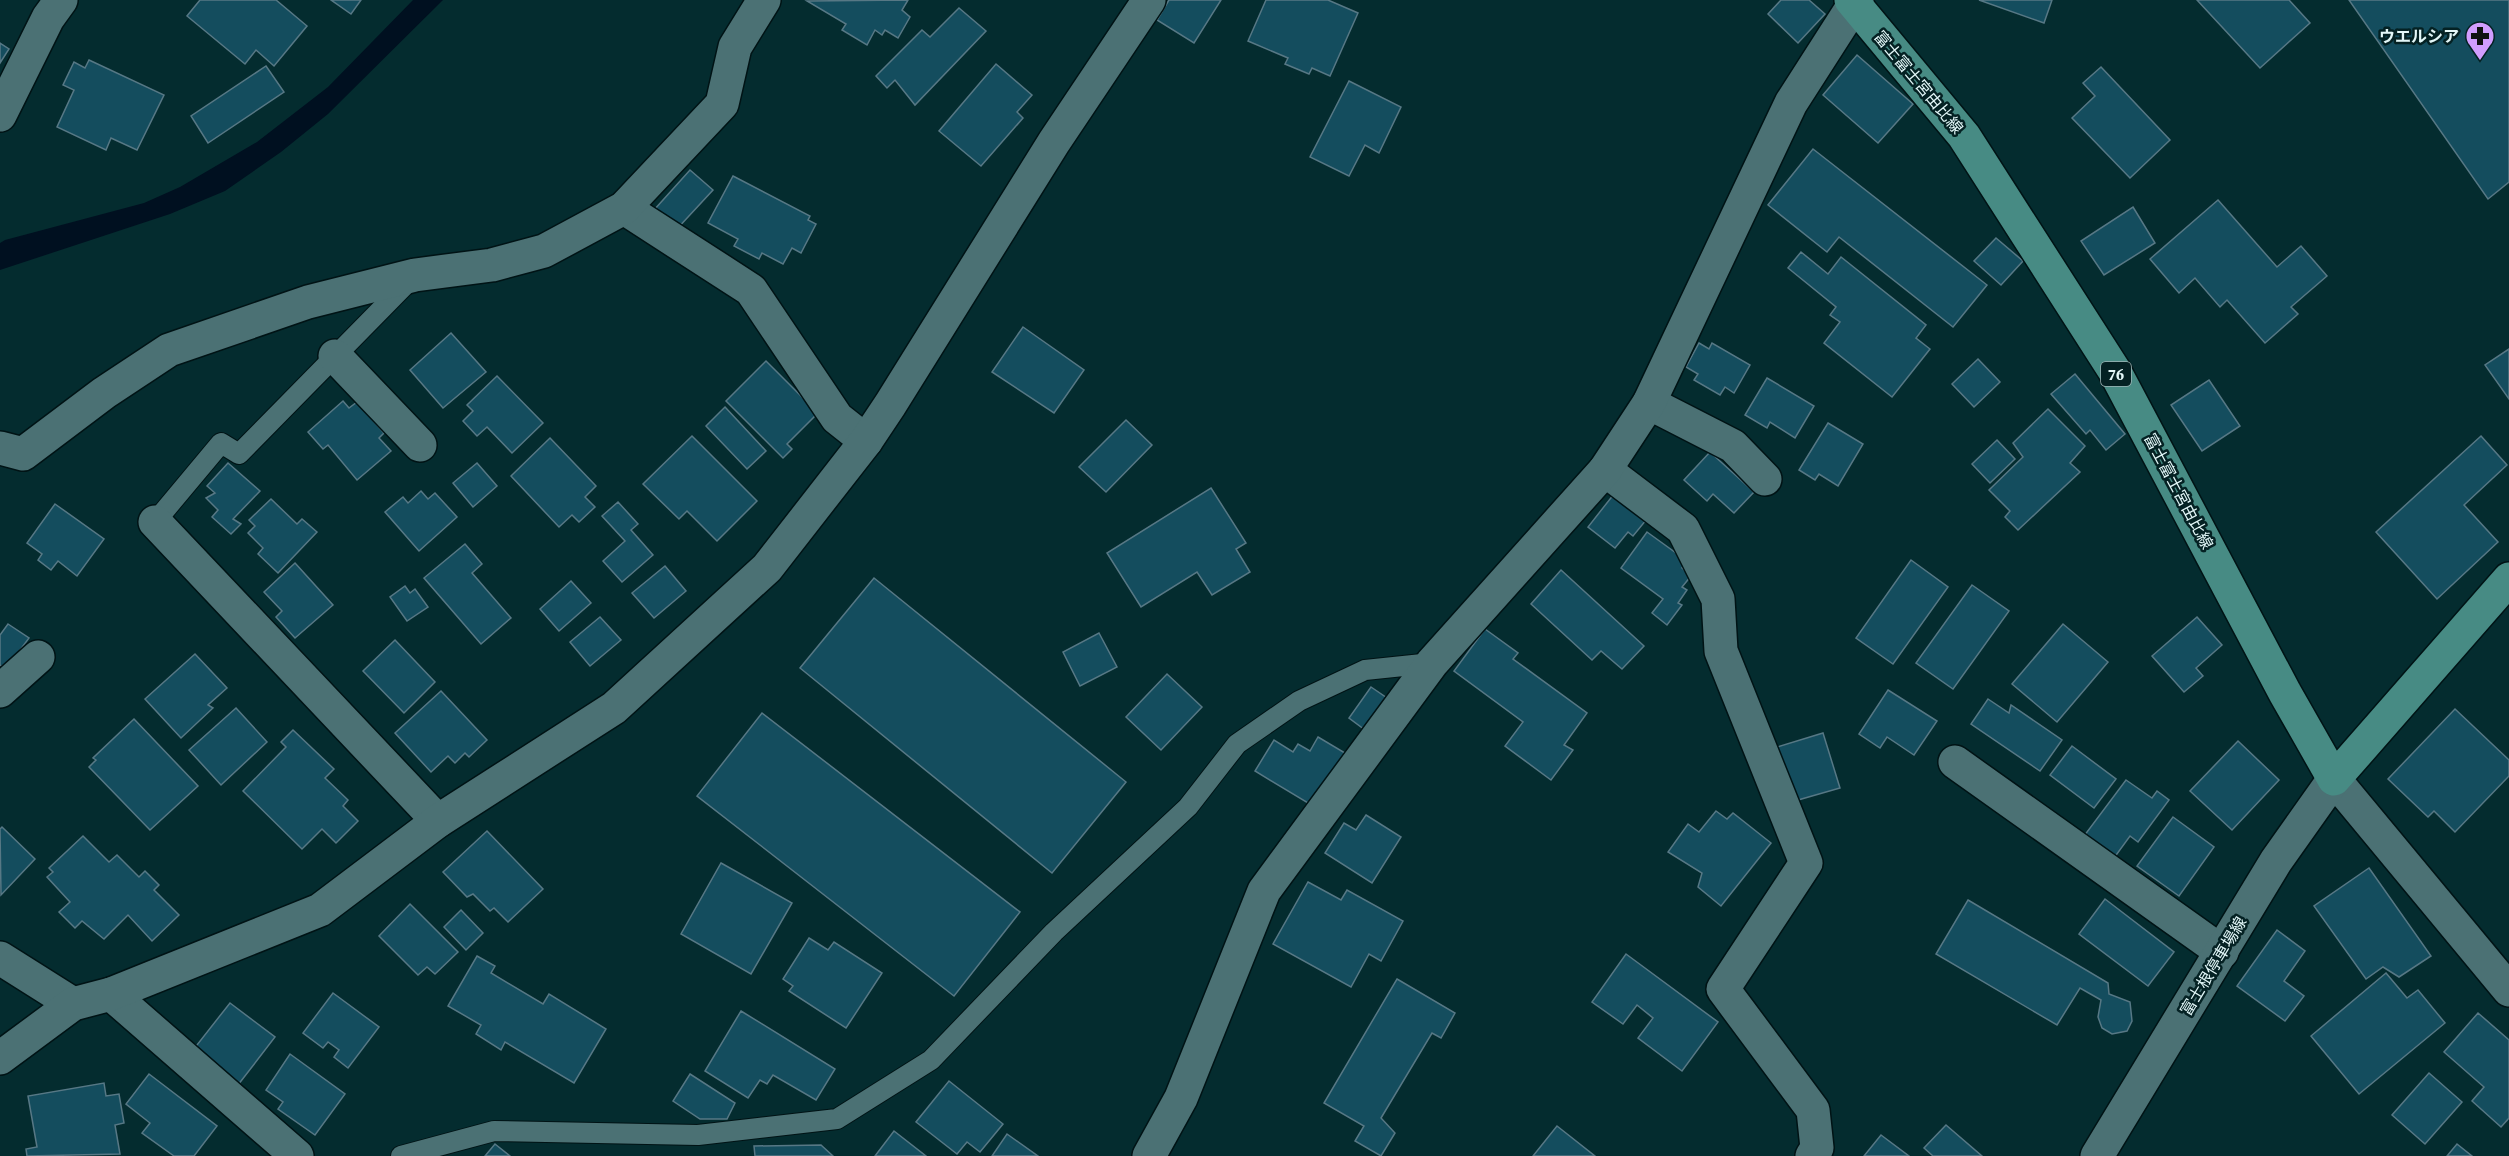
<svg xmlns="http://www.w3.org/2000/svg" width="2509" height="1156" font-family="'Source Serif 4','Noto Sans JP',serif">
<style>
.water{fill:#001020}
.building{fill:#144d5e;stroke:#577885;stroke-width:1.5}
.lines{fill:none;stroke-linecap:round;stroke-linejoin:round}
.service-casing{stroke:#001315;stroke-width:22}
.minor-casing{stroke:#001315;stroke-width:36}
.secondary-casing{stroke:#001315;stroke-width:36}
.primary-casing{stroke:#001315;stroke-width:36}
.service{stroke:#4b7174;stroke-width:20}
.minor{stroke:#4b7174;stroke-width:33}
.secondary{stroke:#4b7174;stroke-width:33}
.primary{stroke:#478b84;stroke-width:33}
.labels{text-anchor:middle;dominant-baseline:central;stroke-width:5;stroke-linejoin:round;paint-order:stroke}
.shield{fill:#042123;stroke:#a0b7b8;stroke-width:1.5}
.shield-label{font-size:15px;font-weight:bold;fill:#e3f7f8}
.poi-label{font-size:16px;font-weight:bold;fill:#e3f7f8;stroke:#042123;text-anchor:end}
.street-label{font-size:16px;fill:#e3f7f8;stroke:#042123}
</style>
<rect width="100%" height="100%" fill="#042c2f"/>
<path class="water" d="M413 0H443L328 114 281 152 225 191 170 214 0 270V243L5 240 144 203 180 187 257 142 328 87Z"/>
<g class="building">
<path d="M200 0H276L307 26 274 66 256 50 245 64 187 16Z"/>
<path d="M331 0H361L351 14Z"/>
<path d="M908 0 902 10 910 17 898 38 885 30 882 35 875 30 867 45 842 30 846 24 807 1Z"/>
<path d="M1169 0H1221L1194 43 1157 20Z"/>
<path d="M1266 0H1328L1358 13 1330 76 1312 68 1309 74 1285 64 1288 58 1248 41Z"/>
<path d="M1781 0H1809L1825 14 1798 43 1768 14Z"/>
<path d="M1979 0H2052L2044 23Z"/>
<path d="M2197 0H2289L2310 23 2260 68Z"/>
<path d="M2349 0H2509V182L2488 199Z"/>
<path d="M959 8 986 31 915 105 895 80 887 88 876 76 922 30 930 37Z"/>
<path d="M0 43 9 49 0 63Z"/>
<path d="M1857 55 1913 104 1878 143 1823 95Z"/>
<path d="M89 60 164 95 137 150 111 138 106 150 57 127 74 90 63 85 74 62 85 68Z"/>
<path d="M996 64 1032 95 1017 112 1023 118 981 166 939 131Z"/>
<path d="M266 66 284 92 208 143 191 116Z"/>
<path d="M2101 67 2170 140 2130 178 2072 118 2095 96 2083 83Z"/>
<path d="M1349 81 1401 107 1379 153 1365 145 1349 176 1310 157Z"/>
<path d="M1813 149 1987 285 1953 327 1839 237 1827 252 1768 205Z"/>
<path d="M690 170 713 190 676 230 654 210Z"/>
<path d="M733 176 810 216 808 220 816 224 801 253 792 248 783 264 762 253 759 259 734 246 738 239 708 223Z"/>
<path d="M2218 200 2277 267 2301 246 2327 276 2291 307 2298 314 2265 343 2227 300 2220 307 2195 278 2179 293 2150 259Z"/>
<path d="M2133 207 2155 243 2104 275 2081 241Z"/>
<path d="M1996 238 2023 261 2001 285 1974 261Z"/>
<path d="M1801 252 1828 274 1841 257 1926 325 1916 338 1930 349 1892 397 1824 343 1840 322 1830 315 1836 307 1788 268Z"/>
<path d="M1023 327 1084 370 1054 413 992 372Z"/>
<path d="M451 333 486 372 443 408 410 370Z"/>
<path d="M1699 343 1709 349 1712 343 1750 365 1734 393 1725 387 1720 395 1694 380 1698 374 1686 367Z"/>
<path d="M2509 349V399L2485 365Z"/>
<path d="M1978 359 2000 382 1974 407 1952 384Z"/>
<path d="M766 361 818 413 787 444 792 449 783 458 726 401Z"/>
<path d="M2075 374 2125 434 2106 450 2090 430 2086 434 2051 394Z"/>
<path d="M497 376 543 423 512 453 487 427 477 436 463 421 473 411 467 405Z"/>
<path d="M1767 378 1814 406 1795 438 1770 422 1767 428 1745 415Z"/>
<path d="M2209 380 2240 426 2202 451 2171 405Z"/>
<path d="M343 401 349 408 357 402 384 433 379 438 391 451 357 480 328 445 323 449 308 432Z"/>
<path d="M725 407 766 451 747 469 706 426Z"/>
<path d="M2048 409 2085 446 2070 463 2080 472 2018 530 2005 517 2010 511 1989 490 2023 457 2013 443Z"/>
<path d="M1126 420 1152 445 1106 492 1079 467Z"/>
<path d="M1828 423 1863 444 1838 486 1819 474 1815 480 1799 470Z"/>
<path d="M692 436 757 501 717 541 687 511 679 519 643 484Z"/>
<path d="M2481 436 2507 465 2464 505 2498 542 2437 599 2376 532Z"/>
<path d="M550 438 596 486 585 497 595 507 579 522 572 515 559 527 511 476Z"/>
<path d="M1997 440 2015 459 1990 483 1972 464Z"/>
<path d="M1710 452 1754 492 1734 513 1713 494 1707 501 1684 480Z"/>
<path d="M228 463 260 491 233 519 241 524 231 534 212 517 218 510 206 498 215 493 207 486Z"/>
<path d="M477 463 497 486 473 507 453 483Z"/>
<path d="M1211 488 1246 543 1236 549 1250 572 1212 595 1197 572 1141 607 1107 553Z"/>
<path d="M421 491 428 499 435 493 457 517 419 551 385 512 403 497 408 503Z"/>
<path d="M1614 494 1647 519 1633 536 1628 532 1615 548 1588 527Z"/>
<path d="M271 499 297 524 302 519 317 532 278 573 258 554 263 548 248 533 255 526 249 520Z"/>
<path d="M618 502 638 524 631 530 653 555 622 582 603 561 625 541 602 516Z"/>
<path d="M55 504 104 539 77 576 58 561 51 570 38 560 42 554 27 543Z"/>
<path d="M1647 532 1687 561 1682 568 1691 576 1682 587 1687 590 1678 603 1682 605 1667 625 1652 613 1663 599 1621 568Z"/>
<path d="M465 544 482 564 472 573 511 618 481 644 424 578Z"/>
<path d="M1911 560 1948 587 1893 664 1856 638Z"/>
<path d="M295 563 333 605 295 638 276 617 282 611 264 592Z"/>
<path d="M665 566 686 591 654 618 632 593Z"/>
<path d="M1561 570 1644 646 1622 669 1601 651 1592 660 1531 604Z"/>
<path d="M874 578 1126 782 1052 873 800 668Z"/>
<path d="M571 581 591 603 559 631 540 609Z"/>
<path d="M1972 585 2009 611 1953 689 1916 663Z"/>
<path d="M405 586 410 593 415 589 428 607 407 621 390 597Z"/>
<path d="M600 617 621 640 590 666 570 642Z"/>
<path d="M2197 617 2222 645 2196 668 2203 676 2184 692 2152 656Z"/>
<path d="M8 624 29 638 6 669 0 665V635Z"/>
<path d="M2063 624 2108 662 2057 722 2012 684Z"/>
<path d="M1485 629 1518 653 1513 659 1587 713 1564 745 1573 750 1551 780 1505 746 1523 722 1454 671Z"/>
<path d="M1099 633 1117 667 1080 686 1063 652Z"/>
<path d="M395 640 435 682 404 713 363 671Z"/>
<path d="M195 654 227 688 208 705 213 708 181 738 145 699Z"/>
<path d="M1167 674 1202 707 1161 750 1126 717Z"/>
<path d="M1371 687 1387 698 1365 730 1349 718Z"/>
<path d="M1888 690 1937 721 1914 755 1887 737 1880 748 1859 734Z"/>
<path d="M441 691 487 740 469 757 465 753 455 763 448 756 431 772 395 733Z"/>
<path d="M1988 699 2009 713 2011 705 2062 740 2040 771 1971 724Z"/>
<path d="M236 708 267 742 221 785 189 750Z"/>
<path d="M2455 709 2509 760V776L2455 832 2434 811 2428 817 2388 779Z"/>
<path d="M762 713 1020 912 954 996 697 796Z"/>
<path d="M134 719 198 786 150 830 89 767 96 760 93 758Z"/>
<path d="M293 730 334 769 325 778 348 800 343 806 358 821 336 843 322 829 302 849 243 791 286 747 281 742Z"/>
<path d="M1823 733 1840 788 1791 802 1774 748Z"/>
<path d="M1318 737 1345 753 1313 806 1255 771 1274 740 1293 752 1298 744 1310 751Z"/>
<path d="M2238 741 2279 780 2232 830 2190 791Z"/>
<path d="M2072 746 2116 779 2094 808 2050 775Z"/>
<path d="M2126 780 2152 798 2157 791 2169 800 2138 842 2130 836 2114 858 2084 836Z"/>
<path d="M1716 811 1727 819 1733 813 1771 843 1721 906 1698 887 1702 873 1668 852 1688 824 1699 832Z"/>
<path d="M1366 815 1401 837 1372 883 1325 853 1344 823 1356 830Z"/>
<path d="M2173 817 2214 847 2179 896 2137 866Z"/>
<path d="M2 827 35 859 1 895 0 829Z"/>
<path d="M487 831 543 889 508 922 494 908 490 911 473 894 467 897 443 872Z"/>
<path d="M83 836 109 862 117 855 139 877 145 871 159 885 154 890 179 915 152 941 128 915 104 939 82 921 75 928 59 912 70 902 47 877 53 872 49 868Z"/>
<path d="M721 863 792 903 751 974 681 934Z"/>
<path d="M2369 868 2431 956 2399 977 2383 967 2366 979 2314 906Z"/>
<path d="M1308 882 1341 900 1347 890 1403 921 1381 961 1369 954 1351 987 1273 944Z"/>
<path d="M2105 899 2174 952 2148 986 2079 934Z"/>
<path d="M1968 900 2108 983 2109 994 2130 1002 2132 1021 2127 1031 2112 1034 2102 1028 2098 1017 2101 1000 2080 988 2057 1025 1936 954Z"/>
<path d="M410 904 458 952 435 974 427 967 418 975 379 936Z"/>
<path d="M461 910 483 933 466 950 444 927Z"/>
<path d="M2277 930 2305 951 2284 981 2304 996 2285 1021 2237 986Z"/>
<path d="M809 938 828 950 834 942 882 973 846 1028 789 991 793 986 783 979Z"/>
<path d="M1626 954 1718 1022 1682 1071 1638 1038 1653 1018 1637 1005 1623 1024 1592 1002Z"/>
<path d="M477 956 495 966 491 973 543 1004 549 994 606 1029 574 1083 505 1042 501 1050 476 1034 481 1025 448 1006Z"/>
<path d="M2386 973 2407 998 2418 990 2445 1023 2359 1094 2311 1036Z"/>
<path d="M1397 979 1455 1013 1441 1038 1432 1033 1381 1118 1395 1133 1381 1156 1355 1141 1364 1126 1324 1103Z"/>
<path d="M333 993 379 1027 348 1068 334 1057 339 1050 328 1042 323 1048 303 1033Z"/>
<path d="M230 1003 275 1037 238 1085 193 1050Z"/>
<path d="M741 1011 835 1069 816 1100 773 1075 767 1084 760 1080 748 1098 705 1071Z"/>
<path d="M2478 1013 2509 1040V1118L2501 1127 2472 1101 2484 1087 2444 1052Z"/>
<path d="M290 1054 345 1094 315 1135 278 1109 283 1102 266 1090Z"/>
<path d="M2429 1073 2462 1102 2425 1144 2392 1115Z"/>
<path d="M149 1074 217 1126 194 1156H174L142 1133 150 1123 126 1104Z"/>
<path d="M690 1074 735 1103 727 1119H700L673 1101Z"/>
<path d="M949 1081 1003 1124 980 1152 967 1142 957 1154 916 1122Z"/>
<path d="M104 1083 106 1096 119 1094 124 1123 115 1125 120 1154 27 1156 26 1149 37 1147 28 1096Z"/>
<path d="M1946 1125 1982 1156H1933L1924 1148Z"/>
<path d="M1557 1126 1595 1156H1533Z"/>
<path d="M894 1131 926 1156H875Z"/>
<path d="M1007 1134 1038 1156H992Z"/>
<path d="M1881 1135 1909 1156H1864Z"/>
<path d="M495 1144 510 1156H485Z"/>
<path d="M2457 1144 2472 1156H2447Z"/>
<path d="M821 1145 833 1156H755L754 1146Z"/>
</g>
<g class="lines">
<g class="service-casing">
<g id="service">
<path d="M155 522 221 443 239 454 411 279"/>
<path d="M401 1156 494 1131 698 1135 837 1119 931 1060 1054 932 1188 807 1237 744 1299 701 1365 670 1432 663"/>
</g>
</g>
<g class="minor-casing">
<g id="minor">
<path d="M0 115 48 18 61 0"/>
<path d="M624 208 751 290 837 418 866 441"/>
<path d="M335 356 420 445"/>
<path d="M1649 403 1733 446 1765 479"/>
<path d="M0 448 23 454 104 393 169 350 308 302 415 275 492 265 544 251 624 208 722 104 735 47 764 0"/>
<path d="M1605 470 1683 529 1718 599 1721 651 1806 863 1723 989 1813 1110 1817 1148 1812 1156"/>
<path d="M155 522 438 821"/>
<path d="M0 691 38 657"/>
<path d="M1955 762 2222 952"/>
<path d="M2334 779 2509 990"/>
<path d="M0 958 73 1004"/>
<path d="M111 994 297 1156"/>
<path d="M0 1058 73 1004 111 994 320 910 438 821 614 708 767 568 866 441 890 405 1054 142 1149 0"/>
<path d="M1149 1156 1181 1098 1264 891 1432 663 1605 470 1649 403 1791 103 1857 0"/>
</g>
</g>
<g class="secondary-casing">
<path id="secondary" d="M2097 1156 2276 861 2334 779"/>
</g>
<g class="primary-casing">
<path id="primary" d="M1851 0 1964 136 2114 370 2285 693 2334 779 2509 579"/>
</g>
<use href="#service" class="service"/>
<use href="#minor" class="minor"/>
<use href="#secondary" class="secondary"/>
<use href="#primary" class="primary"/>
</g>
<defs>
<g id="pharmacy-pin" transform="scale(1.5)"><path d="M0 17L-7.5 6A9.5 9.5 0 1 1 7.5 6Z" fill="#d19dfe" stroke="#042123"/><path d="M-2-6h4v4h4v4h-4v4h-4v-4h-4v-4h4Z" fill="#111"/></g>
</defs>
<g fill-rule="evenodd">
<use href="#pharmacy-pin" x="2480" y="36"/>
</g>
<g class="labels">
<rect class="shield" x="2101" y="362" width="30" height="24" rx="4.5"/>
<g class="shield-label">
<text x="2116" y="374">76</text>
</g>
<g class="poi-label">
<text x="2459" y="36">ウエルシア</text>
</g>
<g class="street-label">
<text transform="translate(1919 82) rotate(50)">富士富士宮由比線</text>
<text transform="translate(2179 491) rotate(62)">富士富士宮由比線</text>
<text transform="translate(2213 966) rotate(-59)">富士根停車場線</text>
</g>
</g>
</svg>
